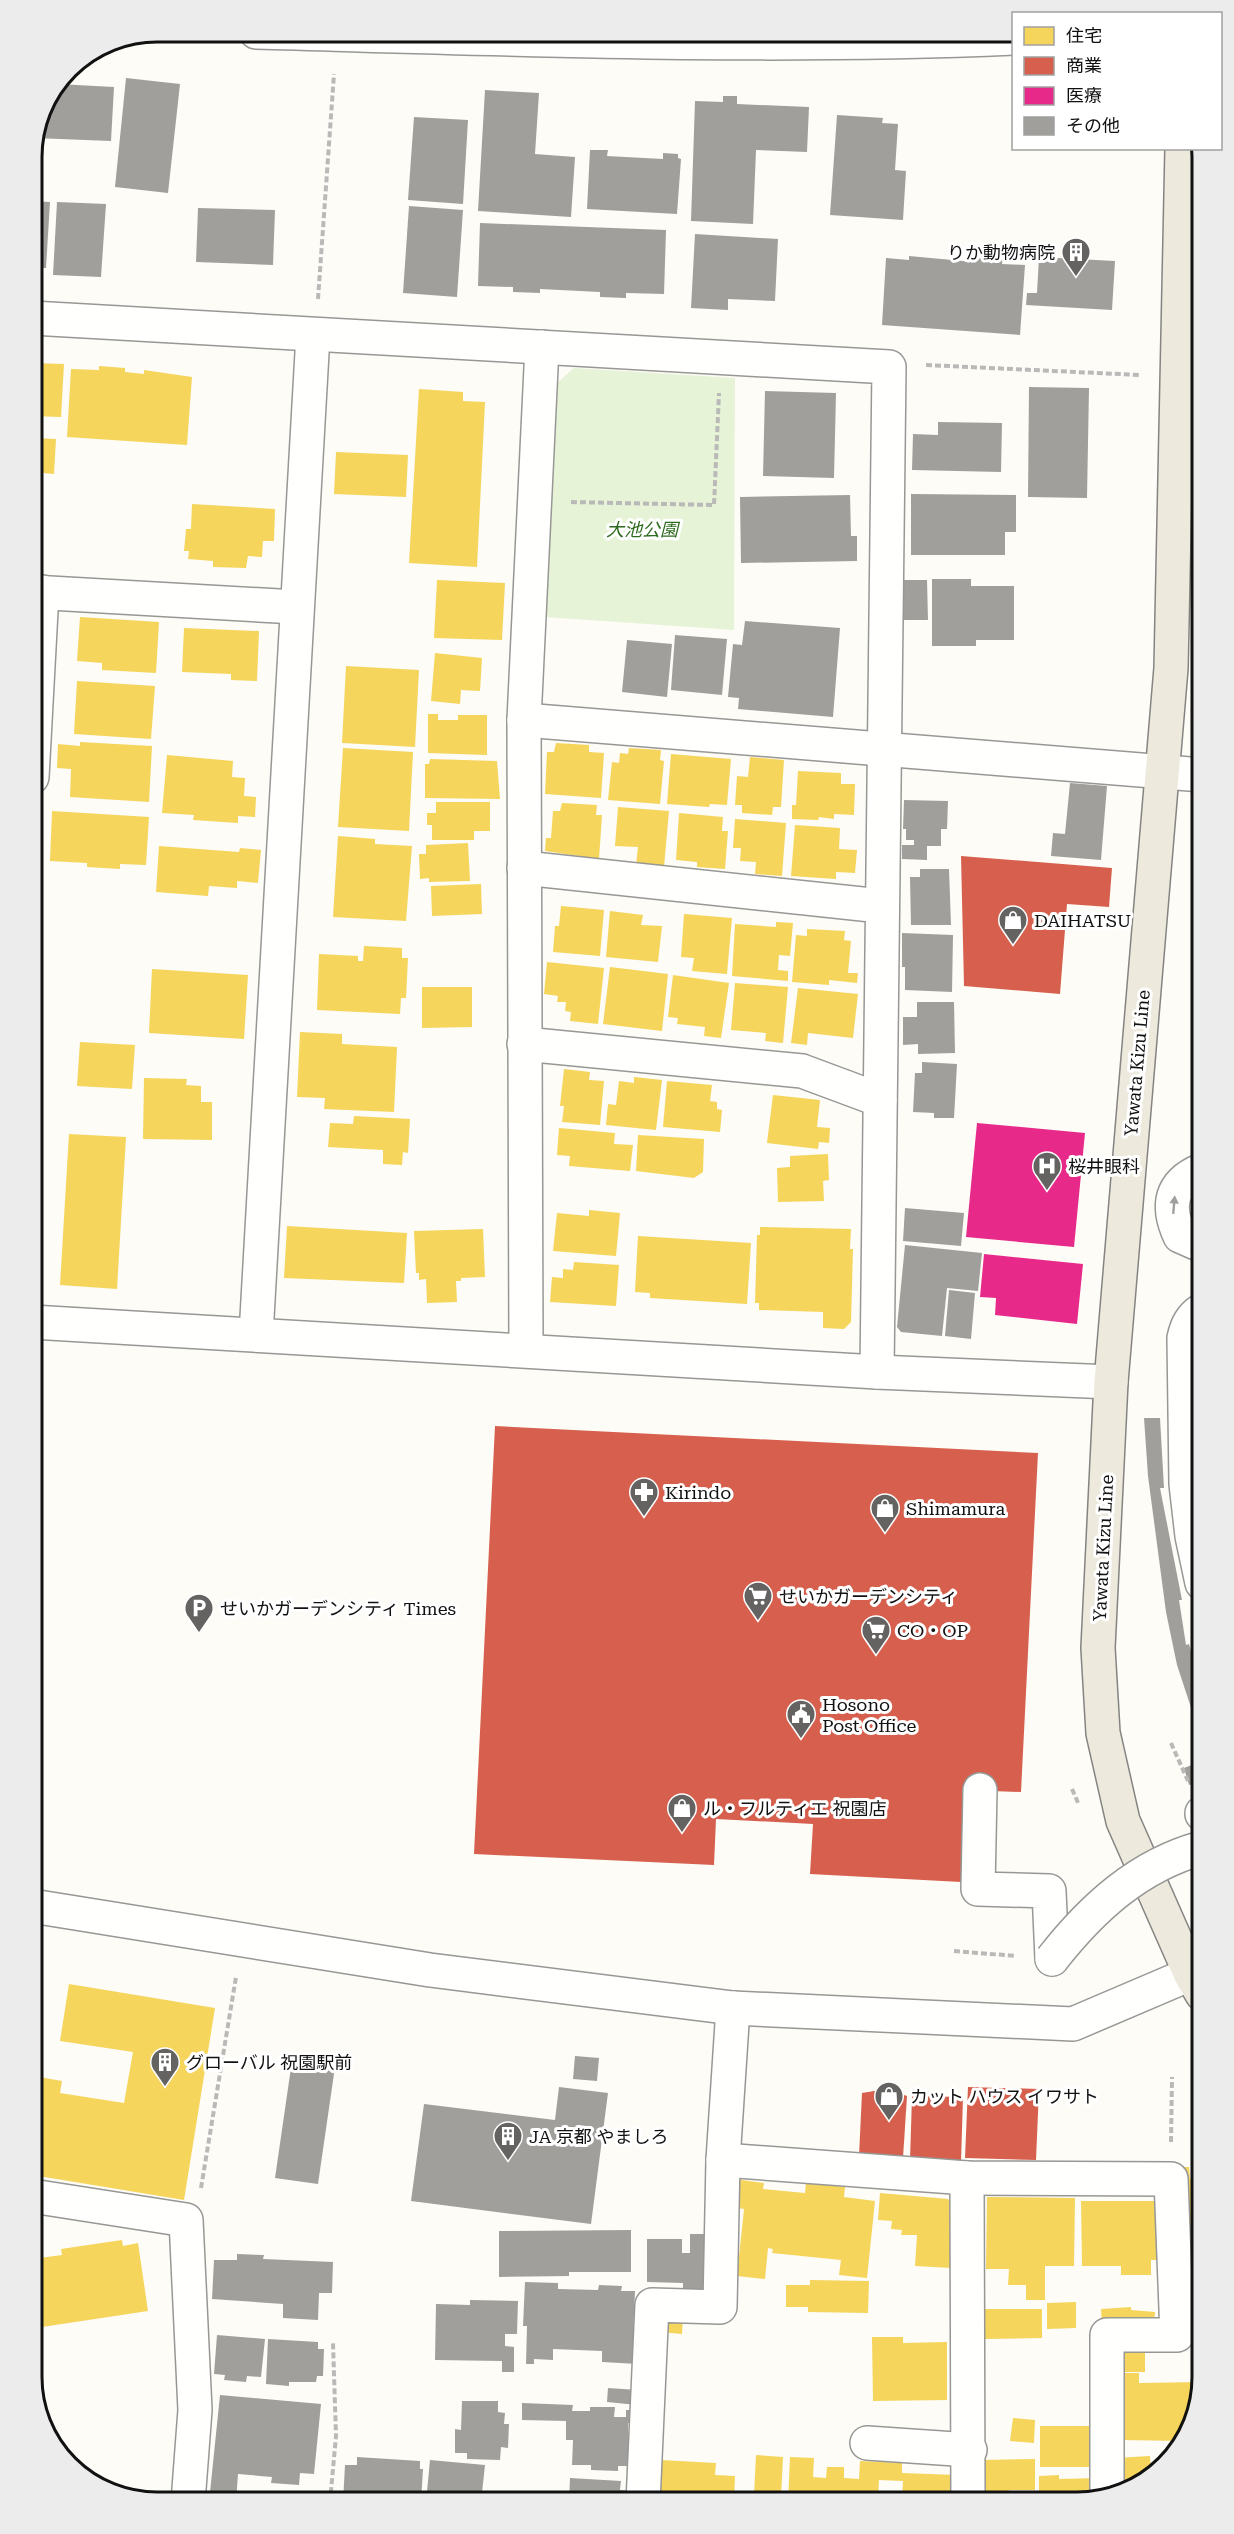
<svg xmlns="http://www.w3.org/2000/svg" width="1234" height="2534" font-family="'Roboto Serif','Noto Sans JP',serif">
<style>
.green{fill:#e7f3d7}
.homes{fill:#f6d55c;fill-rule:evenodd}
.shops{fill:#d6604d}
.health{fill:#e7298a}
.building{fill:#a19f9c}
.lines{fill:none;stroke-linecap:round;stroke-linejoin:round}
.minor-casing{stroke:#979795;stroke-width:36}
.major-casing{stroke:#858482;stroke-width:36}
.path{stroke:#b9b9b8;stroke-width:4;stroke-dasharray:6 3;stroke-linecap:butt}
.minor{stroke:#fffffe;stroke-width:33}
.major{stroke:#ede9dc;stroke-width:33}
.minor-bridge-casing{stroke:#979795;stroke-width:36;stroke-linecap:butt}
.minor-bridge{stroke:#fffffe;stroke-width:33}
.oneway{fill:#a0a09f}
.labels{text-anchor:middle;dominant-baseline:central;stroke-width:6;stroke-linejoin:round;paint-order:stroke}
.poi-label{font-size:18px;fill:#111;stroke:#fff;text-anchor:start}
.park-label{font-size:18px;font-style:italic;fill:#2f6b1f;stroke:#fff}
.street-label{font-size:18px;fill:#111;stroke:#fff}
.rim{fill:none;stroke:#111;stroke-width:3}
</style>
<rect width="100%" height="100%" fill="#fdfcf7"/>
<path class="green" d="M574 368 735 378 734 630 545 617 557 383Z"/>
<g class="homes">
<path d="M32 363 64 364 61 417 32 416Z"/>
<path d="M99 366 125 368V372L144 374V370L192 377 187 445 67 437 71 369 99 370Z"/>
<path d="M419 389 463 392V401L485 402 477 567 409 563Z"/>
<path d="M32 438 56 439 54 474 32 472Z"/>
<path d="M336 452 408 455 406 497 334 494Z"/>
<path d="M192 504 275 509 274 541H263L262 557 248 556 246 568 213 567V561L188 559 189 551H184L186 529H191Z"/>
<path d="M437 580 505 583 502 640 434 638Z"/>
<path d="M80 617 159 622 156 673 102 670V663L77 661Z"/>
<path d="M184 628 259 631 257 681 231 680V674L182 672Z"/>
<path d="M435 653 482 658 480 691 461 690 460 704 431 701Z"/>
<path d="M346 666 419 670 415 747 342 743Z"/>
<path d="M77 681 155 686 151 739 74 734Z"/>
<path d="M428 714H438V720H458V715H487V755L428 753Z"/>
<path d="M80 742 152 746 149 802 70 797 71 769 57 768 58 744 80 746Z"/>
<path d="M556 743 589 745V752L604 753 601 798 545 794 547 752H554Z"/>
<path d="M343 748 413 752 409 831 338 827Z"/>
<path d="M629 748 661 750 660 760 664 761 660 804 608 800 612 762 619 763 620 753 628 754Z"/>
<path d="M671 754 731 759 727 805 710 804 709 807 667 804Z"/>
<path d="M167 755 233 761 232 777 245 778 244 796 256 797 255 817 238 816V823L193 820 194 815 162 813Z"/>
<path d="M750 757 784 760 781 807H773L772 815 742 813V805H735L737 776 748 777Z"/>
<path d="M430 759 497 761 500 799 425 798V764H429Z"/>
<path d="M798 771 841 773V784H855L854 815 834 814V819L819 817 818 820 792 819V805H796Z"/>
<path d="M436 802H490V831H474V840H432V825H427V813H436Z"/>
<path d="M562 803 597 805 596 815H602L599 859 545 851 546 838H551L553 811H560Z"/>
<path d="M618 807 669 811 664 867 636 865 638 847 615 846Z"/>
<path d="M52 811 149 817 146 865 120 864V869L87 867V863L50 861Z"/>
<path d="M679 813 723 817 722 831H728L725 869 697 867V862L676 860Z"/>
<path d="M735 819 786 823 782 876 755 874 756 862 740 861 741 848H733Z"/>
<path d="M795 825 840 828 839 849 857 850 855 873 836 872V879L791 876Z"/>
<path d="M338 836 375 839V844L412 846 406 921 333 917Z"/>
<path d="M468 843 470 881 429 882V878L420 879 419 854H426V845Z"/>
<path d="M159 846 239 852 240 848 261 850 258 883 237 881V888L209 886 208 896 156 892Z"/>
<path d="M481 884 482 914 432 916 431 886Z"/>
<path d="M561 906 604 910 600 956 553 952 555 926H559Z"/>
<path d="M610 911 643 915 641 925 662 926 658 962 606 957Z"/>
<path d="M684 914 732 918 727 974 692 971 694 958 681 957Z"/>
<path d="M776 922 793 923 790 956 779 955 778 970 788 971V981L732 976 735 924 776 927Z"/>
<path d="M807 929 845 931 844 940 851 941 848 973H858L857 983 829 980V985L792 982 796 935 807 936Z"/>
<path d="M364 946 402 948V958H408L406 998H401L400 1014 317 1010 319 954 358 956V961H363Z"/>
<path d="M547 962 604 968 598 1024 570 1021 571 1012 565 1011 566 1002H557L558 996 544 994Z"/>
<path d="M610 967 668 974 662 1031 603 1024Z"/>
<path d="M152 969 248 975 244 1039 149 1033Z"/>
<path d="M673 975 729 983 721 1038 704 1036 705 1027 677 1024 678 1018 668 1017Z"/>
<path d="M735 983 788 987 783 1043 765 1041 766 1033 731 1030Z"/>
<path d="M422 987H472V1027L422 1028Z"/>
<path d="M798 988 858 994 853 1038 808 1033 807 1045 791 1043Z"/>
<path d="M300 1032 342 1034V1044L397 1047 394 1112 324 1109 325 1098 297 1097Z"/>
<path d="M80 1042 135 1045 132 1089 77 1086Z"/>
<path d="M564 1069 590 1072 589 1080 604 1081 600 1125 562 1122 564 1106H560Z"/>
<path d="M634 1077 662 1080 656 1130 606 1125 608 1104 616 1105 619 1081 634 1083Z"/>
<path d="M144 1078 187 1079 186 1085 201 1086V1102H212V1140L143 1139Z"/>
<path d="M667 1081 712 1085 710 1101 717 1102V1109L722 1110 720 1132 663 1127Z"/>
<path d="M773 1095 820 1100 817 1127 830 1128 829 1143 819 1142 818 1149 767 1143Z"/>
<path d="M354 1116 410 1119 408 1153 403 1152 402 1165 383 1164V1150L328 1147 330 1123 353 1124Z"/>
<path d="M559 1128 615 1133 614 1144 633 1145 630 1171 569 1166 570 1156 557 1155Z"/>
<path d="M69 1134 126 1137 117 1289 60 1285Z"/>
<path d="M638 1135 704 1139 703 1172 694 1178 636 1171Z"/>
<path d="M828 1154 829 1180 823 1181 824 1201 778 1202 777 1168 790 1167V1156Z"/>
<path d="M589 1210 620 1213 616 1256 553 1251 557 1213 589 1216Z"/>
<path d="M287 1226 407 1233 404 1283 284 1278Z"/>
<path d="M760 1227 851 1229 850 1249H853L851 1322 844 1329 823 1328V1312L759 1310V1303H755L757 1235H760Z"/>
<path d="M483 1229 485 1277 461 1278V1281H456L457 1302 427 1303 426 1279 419 1280V1273H416L414 1231Z"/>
<path d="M638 1236 751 1243 747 1304 650 1298V1293L635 1292Z"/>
<path d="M574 1262 619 1265 616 1306 550 1302 552 1277 563 1278V1269L573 1270Z"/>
<path d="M69 1984 215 2008 184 2200 32 2175V2128L39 2077 62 2081 60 2093 124 2103 133 2052 60 2041Z"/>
<path d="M1180 2167H1189L1190 2179H1202V2240L1183 2241Z"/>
<path d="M734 2179 764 2183 763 2189 805 2193 806 2183 845 2187 844 2197 875 2201 867 2278 839 2275 841 2260 772 2253 773 2249 768 2248 765 2279 737 2276 744 2209 731 2207Z"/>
<path d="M880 2193 948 2199 954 2209 951 2268 915 2266 917 2235H901L902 2230 891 2229 892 2221 878 2220Z"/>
<path d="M987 2197 1075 2198 1074 2266H1045V2300H1026V2285H1008L1009 2269H986Z"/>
<path d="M1081 2201H1164V2260H1151V2275H1121V2266H1082Z"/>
<path d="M122 2240 123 2246 138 2243 148 2311 42 2327 32 2259 62 2255 61 2249Z"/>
<path d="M810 2280 869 2281 868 2313 808 2312V2307H786V2285H810Z"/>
<path d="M1192 2291 1202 2293V2337L1188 2334Z"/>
<path d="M1076 2302V2328L1047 2329V2303Z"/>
<path d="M1131 2307V2310L1155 2312 1154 2325 1102 2326 1101 2309Z"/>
<path d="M983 2309H1042V2338L984 2339Z"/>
<path d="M662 2314 683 2315 682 2334 660 2332Z"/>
<path d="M872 2337H903V2343L947 2342V2400L873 2401Z"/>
<rect x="1116" y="2345" width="29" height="27"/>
<path d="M1123 2373H1139V2383L1201 2382 1183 2441 1121 2440Z"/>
<path d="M38 2374 43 2407H38L32 2375Z"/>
<path d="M1013 2418 1035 2420 1034 2443 1010 2441Z"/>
<path d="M1040 2426H1100L1099 2467H1040Z"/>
<path d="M756 2455 783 2457 781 2497 754 2495Z"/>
<path d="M1150 2456 1151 2472 1126 2492H1115L1114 2458Z"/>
<path d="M790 2457 814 2458 813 2477 826 2478 827 2467H844V2478L859 2479 860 2461 902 2463V2473L957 2475 955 2502H788ZM879 2480 903 2481 902 2499 878 2498Z"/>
<path d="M1035 2459V2490H1009V2499H1034V2502H982V2460Z"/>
<path d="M661 2460 716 2463 715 2475 735 2476 734 2502H659Z"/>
<path d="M1059 2475V2479L1099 2478V2498L1077 2502H1039V2476Z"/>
</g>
<g class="shops">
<path d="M961 856 1112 868 1109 907 1067 904 1060 994 964 986Z"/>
<path d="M495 1426 1038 1453 1021 1792 965 1790 961 1882 810 1874 813 1824 716 1819 714 1865 474 1854Z"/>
<path d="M968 2087 1039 2089 1036 2160 965 2158Z"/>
<path d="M886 2089 907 2096 903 2158 859 2156 862 2093Z"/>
<path d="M912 2096 963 2097 961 2162 910 2161Z"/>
</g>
<g class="health">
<path d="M977 1123 1085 1133 1074 1247 966 1237Z"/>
<path d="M984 1254 1083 1264 1077 1324 995 1315 996 1298 980 1297Z"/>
</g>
<g class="building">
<path d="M126 78 180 84 168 193 115 187Z"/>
<path d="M58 84 114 87 111 141 34 138 41 109Z"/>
<path d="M485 90 539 93 535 154 575 157 571 217 478 211Z"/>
<path d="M723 96H737V104L809 107 807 152 756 150 753 224 691 221 695 101 723 102Z"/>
<path d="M837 115 883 118 882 123 898 124 895 170 906 171 903 220 830 215Z"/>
<path d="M414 117 468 120 463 204 408 200Z"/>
<path d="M590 150H608L607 156 663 159V153L678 154V158L681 159 677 214 587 209Z"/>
<path d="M32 201 50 202 46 268H41V274H32Z"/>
<path d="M57 202 106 204 101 277 53 275Z"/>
<path d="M409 206 463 210 457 297 403 293Z"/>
<path d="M198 208 275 210 273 265 196 262Z"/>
<path d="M480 223 666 230 664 294 626 293V298L600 297V292L540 289V293L513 292V287L478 286Z"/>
<path d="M695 234 778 239 775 301 728 299V310L691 308Z"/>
<path d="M987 247 1026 249V261L1003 259 1002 264 1025 265 1020 335 882 325 886 258 909 260V256L974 262V258L986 259Z"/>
<path d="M1039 257 1115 261 1112 310 1026 305 1027 293H1037Z"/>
<path d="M1029 387 1089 388 1087 498 1028 497Z"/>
<path d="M765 391 836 393 834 478 763 476Z"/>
<path d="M938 422 1002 423 1001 472 912 470 913 434 938 435Z"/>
<path d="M911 494 1016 495V532H1005V555H911Z"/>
<path d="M850 495 851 536H857V561L741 563 740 497Z"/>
<path d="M932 579H971V586H1014V640H976V646H932Z"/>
<path d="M902 580H927L928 620H904Z"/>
<path d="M745 621 840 628 833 717 738 709 739 698 728 697 733 644 742 645Z"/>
<path d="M675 635 727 639 722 695 671 690Z"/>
<path d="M627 640 672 644 667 697 622 692Z"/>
<path d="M1070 783 1107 786 1101 860 1051 856 1053 833 1065 834Z"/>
<path d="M904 800 948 801 947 829H941V846H927V860L902 859V845H914V840H906V829H903Z"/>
<path d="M920 869H949L951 925H911L910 877H920Z"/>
<path d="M902 933 953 935 952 992 905 990V967H902Z"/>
<path d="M917 1002H954L955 1053 918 1054V1044L903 1045V1017H917Z"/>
<path d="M922 1062 957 1064 954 1118H934V1113L913 1112 915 1073H922Z"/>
<path d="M905 1208 964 1213 961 1246 903 1241Z"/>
<path d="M905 1245 982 1253 978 1291 947 1288 942 1336 901 1332 897 1327Z"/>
<path d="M949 1290 975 1293 971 1339 945 1336Z"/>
<path d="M1144 1418H1160L1164 1488H1160L1182 1600H1179L1186 1645 1189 1644 1202 1691V1741L1177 1665 1166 1612 1148 1476Z"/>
<path d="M1202 1761V1781L1189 1785 1184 1768Z"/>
<path d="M293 2054 336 2060 318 2184 275 2178Z"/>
<path d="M575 2056 599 2058 597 2081 573 2079Z"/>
<path d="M559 2087 608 2093 591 2224 411 2201 424 2104 555 2120Z"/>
<path d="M631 2230V2272H569V2276L499 2277V2231Z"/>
<path d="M690 2234H706L710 2289H683V2283L647 2282V2239H682V2253H690Z"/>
<path d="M237 2254 264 2255 263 2259 333 2262 332 2293H319L318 2320 283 2318V2304L212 2299 214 2260H237Z"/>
<path d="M525 2282 558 2283V2289L598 2290 599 2285 622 2286 621 2291H635L633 2335H639L638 2364 602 2362V2351L553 2349V2360L534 2359V2364H526L527 2326H523Z"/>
<path d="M470 2300 518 2301 517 2334H505V2346L514 2347V2372H502V2361L435 2360 436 2304 470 2305Z"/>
<path d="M217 2335 265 2339 261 2377 247 2376 246 2382 224 2380 225 2375 214 2374Z"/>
<path d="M268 2339 318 2342V2349H324L323 2376H317L316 2382H289V2386L266 2384Z"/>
<path d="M608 2388 638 2390 637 2405 607 2402Z"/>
<path d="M220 2395 321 2404 314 2474 300 2473 299 2485 271 2483 272 2477 238 2474 236 2502H209Z"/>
<path d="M462 2401H498V2412L505 2413 504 2424H509L508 2448 501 2447 500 2460 467 2459V2453H455V2429L461 2430Z"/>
<path d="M522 2403 573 2405 572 2411H590V2407H615L614 2417H626V2410H639V2424L628 2423V2445H635L634 2466H618V2471L591 2470V2465H572L573 2440H566V2421L522 2420Z"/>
<path d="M357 2457 420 2461V2469H423L421 2502H343L345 2465H357Z"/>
<path d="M430 2460 485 2465 481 2502H426Z"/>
<path d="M570 2478 621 2481 620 2490 635 2491 634 2502H569Z"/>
</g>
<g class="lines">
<g class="minor-casing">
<g id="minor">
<path d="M256 32C509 39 761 49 1014 38"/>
<path d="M32 318 889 367 877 1372"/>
<path d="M32 592 296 607"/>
<path d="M524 720 1202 775"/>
<path d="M32 777 42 592"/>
<path d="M524 868 881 906"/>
<path d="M524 1044 802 1071 880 1100"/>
<path d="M1202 1243H1196L1180 1236C1166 1206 1170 1183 1202 1170"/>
<path d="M32 1322 877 1372 1111 1382"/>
<path d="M256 1335 313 335"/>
<path d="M526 1349 524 720 542 347"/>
<path d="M1202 1583 1192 1536 1186 1484 1184 1338C1187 1325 1191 1317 1202 1310"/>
<path d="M980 1790 978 1889 1049 1891 1052 1959"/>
<path d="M1202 1813V1814"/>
<path d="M32 1906 430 1970 733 2008 1073 2024 1202 1969"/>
<path d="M723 2160 967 2178 1171 2179 1177 2335H1107V2497"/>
<path d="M967 2178 968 2502"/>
<path d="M32 2196 186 2220 195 2410 188 2502"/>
<path d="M867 2443 970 2450"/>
<path d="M643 2502 652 2305 720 2307 723 2160 733 2008"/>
</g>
</g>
<g class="major-casing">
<path id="major" d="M1182 148 1171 668 1111 1382 1098 1648 1103 1733 1123 1821 1191 1975 1202 1994"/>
</g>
<g class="path">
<path d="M318 299 334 74"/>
<path d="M926 365 1140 375"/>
<path d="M571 502 714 505 719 393"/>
<path d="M1171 1743 1188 1781"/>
<path d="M1072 1789 1079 1805"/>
<path d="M954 1951 1016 1956"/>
<path d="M1171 2142 1172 2077"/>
<path d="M201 2188 236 1977"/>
<path d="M330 2502 336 2436 333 2343"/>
</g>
<use href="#minor" class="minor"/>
<use href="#major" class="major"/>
<g class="minor-bridge-casing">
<path id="minor-bridge" d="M1052 1959C1092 1908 1139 1865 1202 1848"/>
</g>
<use href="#minor-bridge" class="minor-bridge"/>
</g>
<defs><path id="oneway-solid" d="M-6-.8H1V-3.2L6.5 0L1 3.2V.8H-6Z" transform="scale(1.5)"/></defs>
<use class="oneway" href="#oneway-solid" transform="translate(1174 1205) rotate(-85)"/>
<defs>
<g id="building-pin" transform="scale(1.5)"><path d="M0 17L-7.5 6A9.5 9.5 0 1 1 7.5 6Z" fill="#646362" stroke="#fff"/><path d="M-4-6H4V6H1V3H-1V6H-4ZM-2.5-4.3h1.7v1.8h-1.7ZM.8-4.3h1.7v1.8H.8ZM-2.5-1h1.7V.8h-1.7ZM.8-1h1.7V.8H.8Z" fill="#fff"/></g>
<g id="shop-pin" transform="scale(1.5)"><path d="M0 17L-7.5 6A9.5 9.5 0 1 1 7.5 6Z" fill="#646362" stroke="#fff"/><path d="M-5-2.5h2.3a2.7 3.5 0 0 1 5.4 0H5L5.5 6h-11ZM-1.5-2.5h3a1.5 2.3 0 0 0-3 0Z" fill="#fff"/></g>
<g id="hospital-pin" transform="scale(1.5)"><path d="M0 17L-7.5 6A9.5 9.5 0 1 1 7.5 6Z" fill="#646362" stroke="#fff"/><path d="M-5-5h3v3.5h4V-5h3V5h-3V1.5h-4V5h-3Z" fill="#fff"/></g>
<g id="pharmacy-pin" transform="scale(1.5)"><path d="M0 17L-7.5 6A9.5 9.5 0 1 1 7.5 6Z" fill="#646362" stroke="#fff"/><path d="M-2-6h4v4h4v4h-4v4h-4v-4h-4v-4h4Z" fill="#fff"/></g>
<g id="supermarket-pin" transform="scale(1.5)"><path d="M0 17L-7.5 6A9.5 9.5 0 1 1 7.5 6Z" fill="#646362" stroke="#fff"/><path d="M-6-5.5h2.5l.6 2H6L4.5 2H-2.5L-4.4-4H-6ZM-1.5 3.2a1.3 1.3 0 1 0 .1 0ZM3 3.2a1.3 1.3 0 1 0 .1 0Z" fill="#fff"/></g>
<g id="parking-pin" transform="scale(1.5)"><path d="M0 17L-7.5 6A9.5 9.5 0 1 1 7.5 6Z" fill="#646362" stroke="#fff"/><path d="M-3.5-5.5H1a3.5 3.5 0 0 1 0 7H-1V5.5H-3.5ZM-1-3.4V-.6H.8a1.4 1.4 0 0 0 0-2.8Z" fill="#fff"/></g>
<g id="civic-pin" transform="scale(1.5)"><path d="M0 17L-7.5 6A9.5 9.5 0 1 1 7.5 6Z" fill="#646362" stroke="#fff"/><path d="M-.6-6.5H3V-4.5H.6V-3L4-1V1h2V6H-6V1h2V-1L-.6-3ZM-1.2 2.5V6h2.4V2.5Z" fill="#fff"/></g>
</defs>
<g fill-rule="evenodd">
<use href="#building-pin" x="1076" y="252"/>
<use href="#shop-pin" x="1013" y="920"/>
<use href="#hospital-pin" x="1047" y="1166"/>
<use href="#pharmacy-pin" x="644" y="1492"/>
<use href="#shop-pin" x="885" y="1508"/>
<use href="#supermarket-pin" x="758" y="1596"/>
<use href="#parking-pin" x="199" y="1608"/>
<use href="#supermarket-pin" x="876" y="1630"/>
<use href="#civic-pin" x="801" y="1714"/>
<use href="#shop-pin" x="682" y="1808"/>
<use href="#building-pin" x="165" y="2062"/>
<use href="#shop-pin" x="889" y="2096"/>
<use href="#building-pin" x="508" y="2136"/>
</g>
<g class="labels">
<g class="poi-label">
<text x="1055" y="252" text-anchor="end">りか動物病院</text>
<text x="1034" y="920">DAIHATSU</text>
<text x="1068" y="1166">桜井眼科</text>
<text x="665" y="1492">Kirindo</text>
<text x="906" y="1508">Shimamura</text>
<text x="779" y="1596">せいかガーデンシティ</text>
<text x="220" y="1608">せいかガーデンシティ Times</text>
<text x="897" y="1630">CO・OP</text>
<text x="822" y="1704">Hosono<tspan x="822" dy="21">Post Office</tspan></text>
<text x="703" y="1808">ル・フルティエ 祝園店</text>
<text x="186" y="2062">グローバル 祝園駅前</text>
<text x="910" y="2096">カット ハウス イワサト</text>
<text x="529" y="2136">JA 京都 やましろ</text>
</g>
<g class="park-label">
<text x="642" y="529">大池公園</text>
</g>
<g class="street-label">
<text transform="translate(1137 1063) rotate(-85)">Yawata Kizu Line</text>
<text transform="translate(1103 1548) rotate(-87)">Yawata Kizu Line</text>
</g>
</g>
<path d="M0 0H1234V2534H0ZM157 42H1077A115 115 0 0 1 1192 157V2377A115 115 0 0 1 1077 2492H157A115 115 0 0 1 42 2377V157A115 115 0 0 1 157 42Z" fill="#ececec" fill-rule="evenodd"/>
<path class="rim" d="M157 42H1077A115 115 0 0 1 1192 157V2377A115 115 0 0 1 1077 2492H157A115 115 0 0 1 42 2377V157A115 115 0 0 1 157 42Z"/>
<rect x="1012" y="12" width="210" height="138" fill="#ffffff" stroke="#a0a0a0" stroke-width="1.5"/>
<rect x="1024" y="27" width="30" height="18" fill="#f6d55c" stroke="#a0a0a0" stroke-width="1.5"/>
<text x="1066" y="42" font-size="18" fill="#111111">住宅</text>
<rect x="1024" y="57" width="30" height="18" fill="#d6604d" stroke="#a0a0a0" stroke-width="1.5"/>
<text x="1066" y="72" font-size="18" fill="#111111">商業</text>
<rect x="1024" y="87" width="30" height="18" fill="#e7298a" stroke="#a0a0a0" stroke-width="1.5"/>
<text x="1066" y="102" font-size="18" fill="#111111">医療</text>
<rect x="1024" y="117" width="30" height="18" fill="#a19f9c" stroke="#a0a0a0" stroke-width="1.5"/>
<text x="1066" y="132" font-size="18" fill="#111111">その他</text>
</svg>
